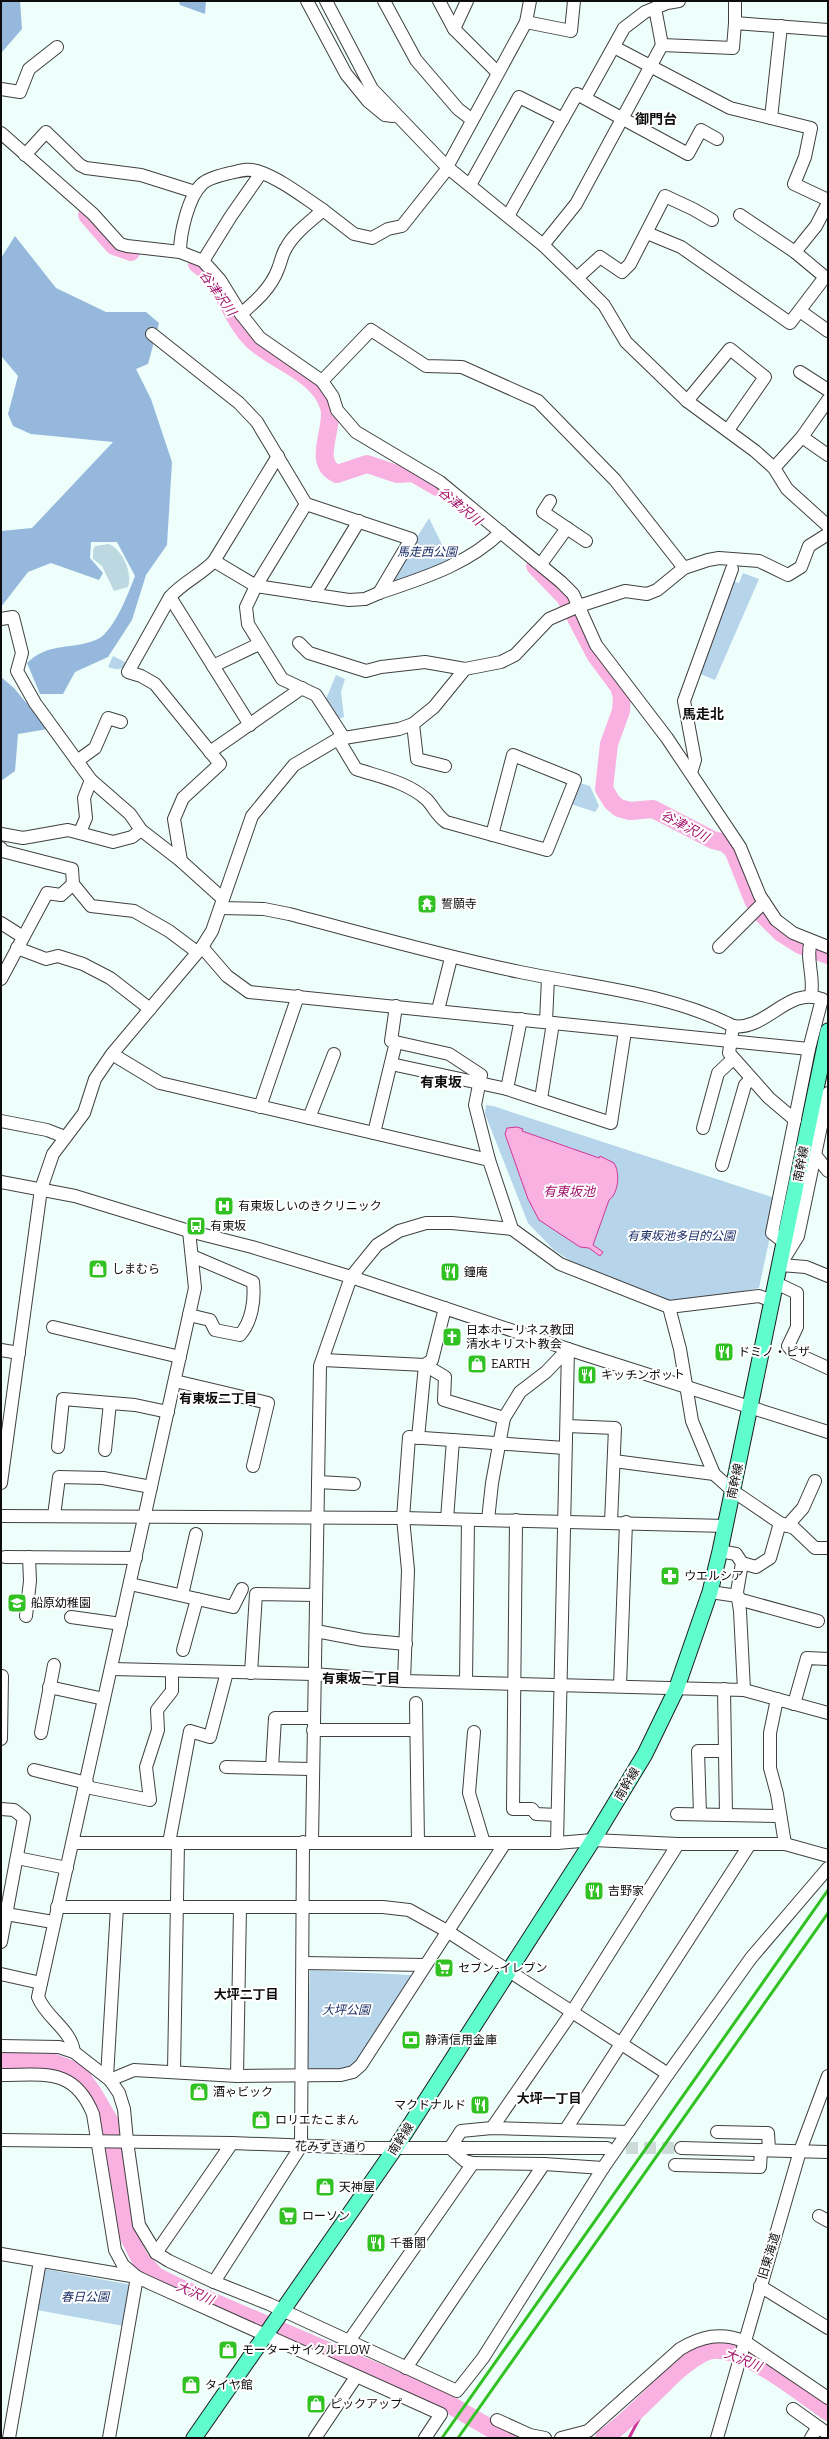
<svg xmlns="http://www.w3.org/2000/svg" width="829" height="2439" font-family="Bitter,'Noto Sans JP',serif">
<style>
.green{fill:#b6d4ea}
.forest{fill:#95b8dc}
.cemetery{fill:#bed8e1}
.water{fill:#f8b1e1;stroke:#d1369b}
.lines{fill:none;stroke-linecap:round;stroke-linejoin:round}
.stream{stroke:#d1369b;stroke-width:3}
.river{stroke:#f8b1e1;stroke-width:18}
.minor-tunnel{stroke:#ccdbd7;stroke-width:12;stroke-dasharray:12 6;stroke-linecap:butt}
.minor-casing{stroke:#404040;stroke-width:14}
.major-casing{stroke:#1e1e1e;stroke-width:17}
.minor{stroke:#fff;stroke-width:12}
.major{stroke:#61fcce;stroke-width:15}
.rail{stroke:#31c122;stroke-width:3}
.labels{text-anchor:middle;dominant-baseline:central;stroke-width:4;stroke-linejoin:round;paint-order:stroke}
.park-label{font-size:12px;font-style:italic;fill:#1c2f67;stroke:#fff}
.poi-label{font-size:12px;fill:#0d0d0d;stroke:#fff;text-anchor:start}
.street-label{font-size:12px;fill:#0d0d0d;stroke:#fff}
.water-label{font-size:13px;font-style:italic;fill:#a3136b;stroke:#fff}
.neighbourhood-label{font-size:13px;font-weight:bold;fill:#0d0d0d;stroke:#fff}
.quarter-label{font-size:14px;font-weight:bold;fill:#0d0d0d;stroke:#fff}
</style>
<rect width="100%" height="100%" fill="#eefffb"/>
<g class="green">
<path d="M429 518 450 561 392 585 389 582Z"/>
<path d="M743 573 759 579 715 680 698 673 731 581 739 583Z"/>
<path d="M113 656 127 663C121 671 117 670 108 667Z"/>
<path d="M336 675 345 679 341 692 344 717 338 719 326 699Z"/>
<path d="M580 783 590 786 599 806 595 812 571 804Z"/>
<path d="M486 1105 493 1106 778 1199 759 1288 674 1304 569 1260 554 1250 528 1223 485 1114Z"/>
<path d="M310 1970 411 1975 361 2058C346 2073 327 2070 307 2071Z"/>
<path d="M45 2269 132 2285 124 2326 37 2310Z"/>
</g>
<g class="forest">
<path d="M1 1H20L22 29 2 52Z"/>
<path d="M179 1H206L205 14 180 5Z"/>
<path d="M15 236 56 288 106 312H146L159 323 148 364 136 369 151 399 172 462 167 545 146 575 132 620 108 657 75 672 63 694H40L27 663C47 642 75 650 98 639 114 631 129 592 135 576L117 542H91L90 558 103 573 99 580 51 563 28 572 1 607V531L32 528 113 442 31 434 13 426 8 414 18 376 2 357 1 359V258Z"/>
<path d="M1 677 14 688 48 729 18 734 15 771 1 781Z"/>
</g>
<path class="cemetery" d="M109 544C123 550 133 574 128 587L114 591 102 566 93 559V550L95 546Z"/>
<path class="water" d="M517 1127 523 1129 522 1131 599 1158 600 1156 614 1163C620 1172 619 1193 609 1200L593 1245 603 1252 600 1256 589 1248 580 1247 539 1220 528 1199 505 1134 507 1128Z"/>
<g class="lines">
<path class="stream" d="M629 2438 649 2400"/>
<g class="river">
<path d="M87 215 114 246 131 252"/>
<path d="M197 264C223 281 230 318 252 340 275 362 319 373 329 407 335 429 311 462 337 474L367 464 397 474 413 473 437 487"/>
<path d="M535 566 565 597 596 656 619 687 622 697 621 711 609 744 604 789 612 802 619 808 630 811 653 809 713 840 725 843 733 850 753 900 761 913 781 933 800 945 828 955"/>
<path d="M1 2061 54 2063 78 2072 93 2093 110 2122 128 2235 140 2259 156 2276 176 2286 440 2399 507 2438"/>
<path d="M604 2438C627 2422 645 2402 665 2383 674 2373 698 2352 712 2350 745 2347 801 2393 828 2412"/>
</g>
<path class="minor-tunnel" d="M608 2148H681"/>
<g class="minor-casing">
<g id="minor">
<path d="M307 1 346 74 368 101 385 115 393 116"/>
<path d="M326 1 372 89 447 167 543 245 577 278 604 305 626 342 687 401 755 451 774 468 787 489 828 526"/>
<path d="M384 1 416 60 458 109 471 119"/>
<path d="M439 1 454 29 497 72"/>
<path d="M735 1V23"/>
<path d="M526 22 571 31 574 1"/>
<path d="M454 29 467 1"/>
<path d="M662 45 655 8 667 3 679 1"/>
<path d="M614 47 730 108 811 128 805 157 794 184 828 200"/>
<path d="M1 89 20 92 29 69 57 47"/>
<path d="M585 98 624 28 645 12 655 8"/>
<path d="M771 118 781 26"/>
<path d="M1 133 93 214 120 244 127 246 180 252 203 261 220 280 241 314 260 338 322 381 333 397 337 410 356 432 440 482 561 582 573 594 596 645 667 738 740 847 760 896 776 920 793 933 828 947"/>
<path d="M25 155 46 132 80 165 86 168 141 175 195 192"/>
<path d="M447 167 526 22 530 1"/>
<path d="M470 185 519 97 563 119"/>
<path d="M323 210 354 234 372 238 388 229 402 226 448 168"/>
<path d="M508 216 577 94 688 154 701 130 717 139"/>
<path d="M647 233 681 247 790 323 825 277 795 252 740 215"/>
<path d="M543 245 576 204 662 45 733 48 735 23 828 30"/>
<path d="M180 252C180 234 188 197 202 184 208 178 222 175 230 173 240 171 247 168 257 171 281 179 302 196 323 210 310 222 294 233 286 248 282 254 281 262 278 269 271 288 256 301 241 314"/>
<path d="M795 252 816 226 828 203"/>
<path d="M203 261 231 216 261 173"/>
<path d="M577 278 600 257 622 272 630 264 665 196 693 209 712 220"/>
<path d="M800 311 828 331"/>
<path d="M152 334 239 403 257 422 306 504 411 539 379 593 365 599 349 600 256 586 214 561"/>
<path d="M800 372 828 390"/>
<path d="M322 381 371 330 426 366 462 367 538 401 615 480 684 568"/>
<path d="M687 401 730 349 765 377 728 430"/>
<path d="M802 437 828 455"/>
<path d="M774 468 802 437 828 400"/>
<path d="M550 501 543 512 586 541"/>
<path d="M306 504 256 586 246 607 248 624 282 679 316 695 344 738"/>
<path d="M541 564 567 528"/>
<path d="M379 593C423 578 467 565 501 532"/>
<path d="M314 595 359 521"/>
<path d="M170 597 250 725"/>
<path d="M1 619 13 617 22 653 17 671 35 703 91 780 130 814 141 830 181 861 222 898"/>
<path d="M299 643 309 653 366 671 381 667 425 662 465 669"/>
<path d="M213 666 259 644"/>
<path d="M413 724 417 759 445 766"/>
<path d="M338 739 356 769C380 777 407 782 426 799 433 805 435 814 446 822L547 850 575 780 513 755 492 835"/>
<path d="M210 752 302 688"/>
<path d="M77 761 95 748 108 718 121 722"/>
<path d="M691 773 695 760 684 701 732 569"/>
<path d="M80 832 86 818 84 798 91 780"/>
<path d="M1 834 23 838 68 830 113 842 132 837 141 830"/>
<path d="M1 848 2 851 72 869 73 884 91 906 134 911 169 931 197 952"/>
<path d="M181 861 174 819 183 798 220 764 155 684 141 676 128 672 170 597C183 582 201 575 214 561L278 456"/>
<path d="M220 908 264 909 289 914C366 934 442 956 520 972 591 987 668 993 733 1026L729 1053 769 1098 795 1120"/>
<path d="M1 923 23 937"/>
<path d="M202 947 227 976 249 992 809 1049"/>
<path d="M719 947 764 902"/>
<path d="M17 948 46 959 58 956 83 964 110 978 150 1009"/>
<path d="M1 979 47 893 61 895 73 884"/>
<path d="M811 995C815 977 805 958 811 941"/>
<path d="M396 1006 391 1041 449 1054 481 1075 475 1105 489 1160"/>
<path d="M438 1010 451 958"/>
<path d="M546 1022 548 978"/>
<path d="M733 1026C766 1031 788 986 822 999L809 1049 772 1233 785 1243"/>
<path d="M112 1054 160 1083 489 1160 512 1229 560 1264 669 1307 759 1296 772 1301"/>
<path d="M391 1064 507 1089 611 1123 625 1031"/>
<path d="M507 1089 521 1019"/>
<path d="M541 1099 553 1023"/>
<path d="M260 1107 298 996"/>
<path d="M309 1118 334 1054"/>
<path d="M1 1121 47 1130 65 1137"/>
<path d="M703 1128 718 1073 733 1059"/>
<path d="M374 1133 396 1042"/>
<path d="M816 1156 828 1171"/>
<path d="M722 1165 745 1085 751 1079"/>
<path d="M1 1182 75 1196 189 1231 252 1247 351 1277 583 1354 828 1432"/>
<path d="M785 1257 798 1236 828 1093"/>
<path d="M780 1265 806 1267 828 1276"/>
<path d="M776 1283 797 1293V1327L788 1346 793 1352 828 1368"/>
<path d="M669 1307 680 1349 692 1421 714 1474 733 1491 780 1523 794 1528 815 1548H828"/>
<path d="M189 1315 210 1320 215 1330 240 1335C252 1321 255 1300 253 1282L192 1256"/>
<path d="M53 1327 180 1357"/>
<path d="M568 1349 557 1843 593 1840 678 1844H785L828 1856"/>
<path d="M1 1350 19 1353"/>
<path d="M323 1360 425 1365 445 1377 444 1400 504 1418"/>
<path d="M175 1381 268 1403 253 1466"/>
<path d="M567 1426 615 1428 611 1522"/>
<path d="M418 1438 425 1365 432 1360 445 1308"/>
<path d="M58 1447 63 1399 135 1405 168 1412"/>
<path d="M105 1450 110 1403"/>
<path d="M614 1461 714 1474"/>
<path d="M318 1482 354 1484"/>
<path d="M1 1483 41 1189 53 1154 84 1113 95 1079 112 1054 202 947 212 931 252 816 294 765 338 739 399 729 413 724 434 707 465 669 501 662 515 655 549 619 579 606 625 591 647 594 657 590 684 568 708 560 719 558 759 561 788 575 801 567 809 546 828 534"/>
<path d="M1 1516 403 1518 726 1526"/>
<path d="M54 1516 59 1477 103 1478 151 1487"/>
<path d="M447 1519 453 1440"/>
<path d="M488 1520 492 1483 504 1418 520 1392 546 1372 568 1349"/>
<path d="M516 1520 513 1809H532L536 1814 557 1815"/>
<path d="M787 1526 803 1508 815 1481"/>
<path d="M720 1551 736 1554 742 1563 737 1592 740 1611 744 1690"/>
<path d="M5 1557 136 1558"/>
<path d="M742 1563 756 1567 770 1558 780 1523"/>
<path d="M130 1584 233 1607 242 1589"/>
<path d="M710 1592 738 1596"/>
<path d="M182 1595 196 1534"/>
<path d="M738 1599 818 1621"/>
<path d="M26 1616 30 1581 29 1557"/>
<path d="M71 1617 121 1624"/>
<path d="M316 1631 363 1640 406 1644"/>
<path d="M183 1650 197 1599"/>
<path d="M112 1669 313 1674 404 1681 744 1690 828 1713"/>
<path d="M251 1673 256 1594 316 1595"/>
<path d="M404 1681 408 1570 403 1518 409 1437 565 1448"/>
<path d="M466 1681 468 1520"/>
<path d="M620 1686 626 1522"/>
<path d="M49 1687 104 1699"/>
<path d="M724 1689 726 1815"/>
<path d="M777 1699 770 1733V1768L777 1794 785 1844"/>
<path d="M416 1703 418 1843"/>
<path d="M794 1704 807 1658 828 1659"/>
<path d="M313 1730H415"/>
<path d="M474 1732 469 1793 484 1843"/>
<path d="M41 1733 54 1665"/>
<path d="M1 1739 2 1676"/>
<path d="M226 1767 311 1769"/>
<path d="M272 1768 275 1718H313"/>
<path d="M34 1770 87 1783"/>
<path d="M86 1787 150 1800 146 1767 158 1730 157 1710 172 1691V1671"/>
<path d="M1 1809 14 1810 24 1818 1 1942"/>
<path d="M677 1814 780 1816"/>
<path d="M700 1814 698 1751H725"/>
<path d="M312 1842 320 1366 351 1277 377 1245 399 1231 426 1223H452L512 1229"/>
<path d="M73 1843H557"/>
<path d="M169 1843 190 1731 210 1737 227 1672"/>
<path d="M17 1858 67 1868"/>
<path d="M57 1907H383L409 1910 447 1931 668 2074"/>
<path d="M6 1914 53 1922"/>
<path d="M303 1963 425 1965"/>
<path d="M1 1974 41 1983"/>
<path d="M1 2046 59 2047 74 2052 110 2080 119 2093 124 2109 127 2141 139 2225 156 2253 169 2261 214 2282 269 2304 457 2391 483 2358 603 2168 668 2074 751 1958 828 1868"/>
<path d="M74 2052C71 2029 46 2018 38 1997L195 1288 189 1231"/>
<path d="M174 2071 178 1843"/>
<path d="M1 2075C44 2075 74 2067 93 2114L115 2250 123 2265 137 2277"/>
<path d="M237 2076 240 1907"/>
<path d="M107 2077 117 1907"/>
<path d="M110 2080 134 2070 237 2076 341 2075 353 2072 361 2065 505 1843"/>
<path d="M492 2128 572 2012 678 1844"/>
<path d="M566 2129 750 1844"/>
<path d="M717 2132 768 2133 769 2150"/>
<path d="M1 2140 232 2143 368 2148H607"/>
<path d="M681 2148 828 2152"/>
<path d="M473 2163 465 2161 450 2148 461 2131 492 2128 628 2132"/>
<path d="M675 2165 760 2167 761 2150"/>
<path d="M819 2216 828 2221"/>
<path d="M156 2253 232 2143"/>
<path d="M1 2254 137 2277 152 2284 441 2414 425 2438"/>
<path d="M214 2282 301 2146 303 1842"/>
<path d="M760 2286 828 2328"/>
<path d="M349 2341 473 2163 544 2164 603 2168"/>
<path d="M406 2368 544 2164"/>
<path d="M793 2409 828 2434"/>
<path d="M497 2420 530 2435 545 2438"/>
<path d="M9 2438 40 2261"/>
<path d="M109 2438 137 2277"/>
<path d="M315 2438 356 2377"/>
<path d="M561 2438 588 2431 680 2349C702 2336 720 2332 744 2341L828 2398"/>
<path d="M717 2438 800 2151 828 2076"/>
<path d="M811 2438 818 2427"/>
</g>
</g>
<g class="major-casing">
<path id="major" d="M194 2438 396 2147 593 1840 645 1754 676 1690 710 1592 720 1551 828 1031"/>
</g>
<use href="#minor" class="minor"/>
<use href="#major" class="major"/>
<g class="rail">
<path d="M442 2438 828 1890"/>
<path d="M458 2438 828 1913"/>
</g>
</g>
<defs>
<g id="temple-square" transform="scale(1)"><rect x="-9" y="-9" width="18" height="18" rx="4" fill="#31c122" stroke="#fff"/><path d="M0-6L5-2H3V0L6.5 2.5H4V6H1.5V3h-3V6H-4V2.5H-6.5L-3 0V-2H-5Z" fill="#fff"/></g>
<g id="hospital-square" transform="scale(1)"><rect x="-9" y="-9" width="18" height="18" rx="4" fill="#31c122" stroke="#fff"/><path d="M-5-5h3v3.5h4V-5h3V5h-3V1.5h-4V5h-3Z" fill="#fff"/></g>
<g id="bus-square" transform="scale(1)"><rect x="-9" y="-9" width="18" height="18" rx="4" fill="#31c122" stroke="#fff"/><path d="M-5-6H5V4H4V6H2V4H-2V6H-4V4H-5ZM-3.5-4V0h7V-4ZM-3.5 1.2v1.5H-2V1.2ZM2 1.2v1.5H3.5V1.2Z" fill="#fff"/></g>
<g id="shop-square" transform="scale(1)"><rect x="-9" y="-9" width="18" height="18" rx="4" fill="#31c122" stroke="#fff"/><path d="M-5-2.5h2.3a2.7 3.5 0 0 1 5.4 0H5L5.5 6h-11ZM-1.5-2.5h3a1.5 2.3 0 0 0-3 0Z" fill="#fff"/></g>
<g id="restaurant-square" transform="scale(1)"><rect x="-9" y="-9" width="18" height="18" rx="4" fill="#31c122" stroke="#fff"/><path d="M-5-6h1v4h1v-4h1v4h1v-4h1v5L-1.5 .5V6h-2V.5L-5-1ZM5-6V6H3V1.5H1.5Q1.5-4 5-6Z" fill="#fff"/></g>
<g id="church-square" transform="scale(1)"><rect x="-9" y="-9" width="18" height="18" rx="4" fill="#31c122" stroke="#fff"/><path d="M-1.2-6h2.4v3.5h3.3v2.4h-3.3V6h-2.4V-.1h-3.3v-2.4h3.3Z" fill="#fff"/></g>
<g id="pharmacy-square" transform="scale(1)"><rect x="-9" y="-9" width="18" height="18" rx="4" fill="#31c122" stroke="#fff"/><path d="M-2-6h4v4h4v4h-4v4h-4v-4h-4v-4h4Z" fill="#fff"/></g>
<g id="school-square" transform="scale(1)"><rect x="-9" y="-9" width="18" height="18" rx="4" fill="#31c122" stroke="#fff"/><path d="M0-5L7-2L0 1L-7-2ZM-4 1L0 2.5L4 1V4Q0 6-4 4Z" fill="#fff"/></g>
<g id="supermarket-square" transform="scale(1)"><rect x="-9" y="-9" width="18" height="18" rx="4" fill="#31c122" stroke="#fff"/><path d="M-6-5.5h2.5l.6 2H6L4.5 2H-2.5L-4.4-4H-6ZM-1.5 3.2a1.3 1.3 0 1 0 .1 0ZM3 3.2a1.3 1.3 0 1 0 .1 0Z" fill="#fff"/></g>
<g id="bank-square" transform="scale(1)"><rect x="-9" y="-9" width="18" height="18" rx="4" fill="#31c122" stroke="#fff"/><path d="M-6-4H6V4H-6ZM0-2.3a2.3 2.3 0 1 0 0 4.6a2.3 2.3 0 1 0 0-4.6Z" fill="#fff"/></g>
</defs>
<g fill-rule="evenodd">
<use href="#temple-square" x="427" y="904"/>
<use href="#hospital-square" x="224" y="1206"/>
<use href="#bus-square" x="196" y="1226"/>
<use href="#shop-square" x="98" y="1269"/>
<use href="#restaurant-square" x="450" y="1272"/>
<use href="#church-square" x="452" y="1337"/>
<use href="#restaurant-square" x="724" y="1352"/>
<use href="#shop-square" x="477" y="1364"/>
<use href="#restaurant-square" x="587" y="1375"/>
<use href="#pharmacy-square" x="670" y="1576"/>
<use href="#school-square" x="17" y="1603"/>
<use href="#restaurant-square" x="594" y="1891"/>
<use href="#supermarket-square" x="444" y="1968"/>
<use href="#bank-square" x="411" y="2040"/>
<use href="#shop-square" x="199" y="2092"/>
<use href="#restaurant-square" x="480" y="2105"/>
<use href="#shop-square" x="261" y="2120"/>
<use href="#shop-square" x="325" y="2187"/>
<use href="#supermarket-square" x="288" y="2216"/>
<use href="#restaurant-square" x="376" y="2243"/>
<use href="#shop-square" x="228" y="2350"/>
<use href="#shop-square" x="191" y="2385"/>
<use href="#shop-square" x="316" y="2404"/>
</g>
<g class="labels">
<g class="park-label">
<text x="427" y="552">馬走西公園</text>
<text x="681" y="1236">有東坂池多目的公園</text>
<text x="346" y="2010">大坪公園</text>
<text x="85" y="2297">春日公園</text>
</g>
<g class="poi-label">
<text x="441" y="904">誓願寺</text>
<text x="238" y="1206">有東坂しいのきクリニック</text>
<text x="210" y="1226">有東坂</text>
<text x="112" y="1269">しまむら</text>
<text x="464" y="1272">鐘庵</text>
<text x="466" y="1330">日本ホーリネス教団<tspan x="466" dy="14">清水キリスト教会</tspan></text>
<text x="738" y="1352">ドミノ・ピザ</text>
<text x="491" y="1364">EARTH</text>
<text x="601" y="1375">キッチンポット</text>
<text x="684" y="1576">ウエルシア</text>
<text x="31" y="1603">船原幼稚園</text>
<text x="608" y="1891">吉野家</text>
<text x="458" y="1968">セブン-イレブン</text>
<text x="425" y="2040">静清信用金庫</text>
<text x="213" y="2092">酒ゃビック</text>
<text x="466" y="2105" text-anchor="end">マクドナルド</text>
<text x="275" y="2120">ロリエたこまん</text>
<text x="339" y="2187">天神屋</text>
<text x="302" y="2216">ローソン</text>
<text x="390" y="2243">千番閣</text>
<text x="242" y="2350">モーターサイクルFLOW</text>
<text x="205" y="2385">タイヤ館</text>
<text x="330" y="2404">ピックアップ</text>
</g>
<g class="street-label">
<text transform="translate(801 1164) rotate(-79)">南幹線</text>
<text transform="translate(735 1481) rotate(-78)">南幹線</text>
<text transform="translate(627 1784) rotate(-59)">南幹線</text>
<text transform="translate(401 2139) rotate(-57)">南幹線</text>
<text transform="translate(331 2147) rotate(1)">花みずき通り</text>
<text transform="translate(769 2256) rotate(-73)">旧東海道</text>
</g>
<g class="water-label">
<text transform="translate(218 293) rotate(54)">谷津沢川</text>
<text transform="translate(460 506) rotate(39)">谷津沢川</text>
<text transform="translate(685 826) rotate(28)">谷津沢川</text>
<text x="569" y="1191">有東坂池</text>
<text transform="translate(195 2293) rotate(23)">大沢川</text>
<text transform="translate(743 2360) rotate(22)">大沢川</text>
</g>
<g class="neighbourhood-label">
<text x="218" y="1398">有東坂二丁目</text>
<text x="361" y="1678">有東坂一丁目</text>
<text x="246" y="1994">大坪二丁目</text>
<text x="549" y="2098">大坪一丁目</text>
</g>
<g class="quarter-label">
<text x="656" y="119">御門台</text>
<text x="703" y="714">馬走北</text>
<text x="441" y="1082">有東坂</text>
</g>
</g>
<rect width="829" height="2439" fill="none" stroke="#0d0d0d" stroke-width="4"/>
</svg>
